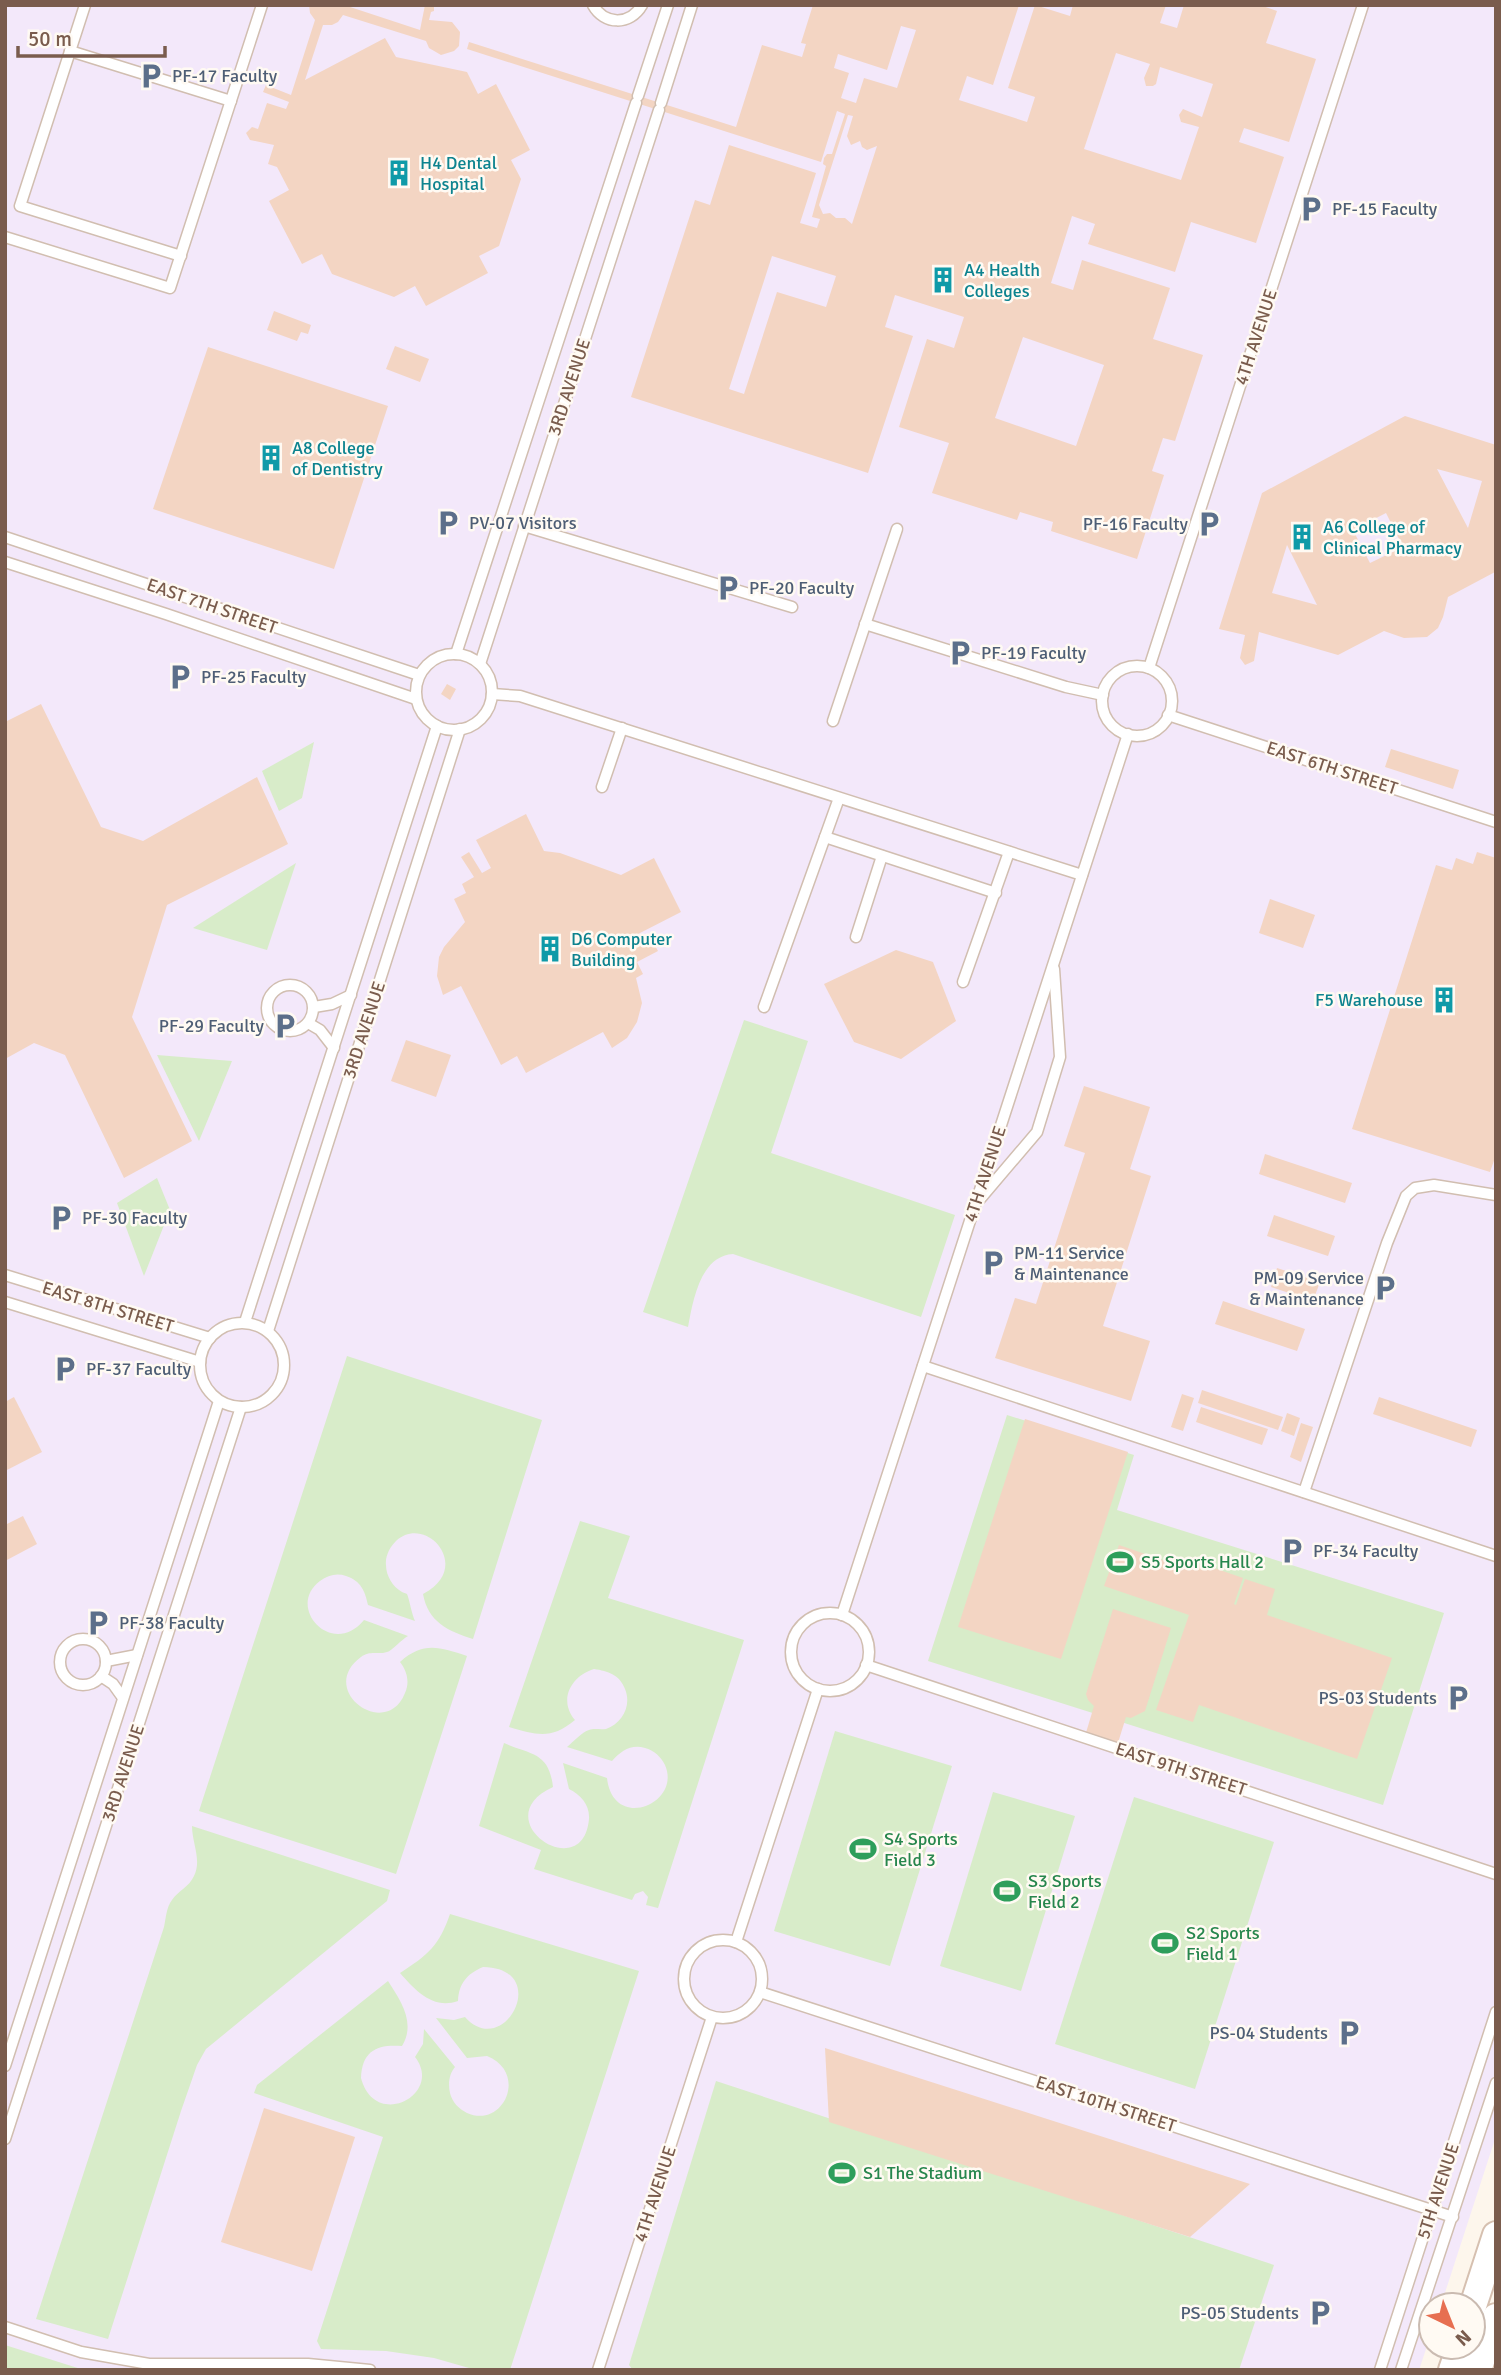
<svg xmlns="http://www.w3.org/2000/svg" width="1501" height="2375" font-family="Signika,sans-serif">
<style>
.education{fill:#f3e8fa}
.green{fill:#d8ecc9}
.building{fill:#f3d5c3;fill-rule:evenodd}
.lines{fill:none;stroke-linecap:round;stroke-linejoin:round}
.service-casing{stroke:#d1beb0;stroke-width:13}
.secondary-casing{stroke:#d6c0b0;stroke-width:30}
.service{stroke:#fff;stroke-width:10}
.secondary{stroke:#fff;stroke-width:26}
.labels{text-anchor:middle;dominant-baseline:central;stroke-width:5;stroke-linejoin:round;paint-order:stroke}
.service-label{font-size:18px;fill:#4e5e75;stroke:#fffaf3;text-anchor:start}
.culture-label{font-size:18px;fill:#0d838f;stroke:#fffaf3;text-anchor:start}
.street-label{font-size:18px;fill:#7a5c4d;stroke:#fffaf3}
.leisure-label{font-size:18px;fill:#27864d;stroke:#fffaf3;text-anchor:start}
</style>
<rect width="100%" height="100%" fill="#fdf6ec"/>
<path class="education" d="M5 5H1496V2136L1441 2305H1431V2334L1419 2370H5Z"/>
<g class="green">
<path d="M314 742 302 798 279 811 262 771Z"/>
<path d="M296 863 267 950 193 928Z"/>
<path d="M744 1020 808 1041 771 1153 955 1215 921 1317 733 1254C700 1256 693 1301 688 1327L643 1312Z"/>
<path d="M157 1055 232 1061 199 1141Z"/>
<path d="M157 1178 170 1210 144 1276 117 1203Z"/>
<path d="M347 1356 542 1420 473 1639C448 1631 428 1622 423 1594 474 1568 426 1513 396 1541 390 1547 385 1556 386 1565 386 1576 393 1587 402 1592 403 1593 406 1593 407 1594 409 1598 412 1615 415 1621L368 1605C365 1591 361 1581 346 1576 337 1573 328 1575 320 1581 285 1607 332 1659 364 1620L408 1636C402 1639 392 1651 387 1652 378 1655 370 1650 361 1657 316 1690 386 1741 405 1693 410 1682 407 1671 400 1662 423 1641 440 1647 467 1656L396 1874 199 1811Z"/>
<path d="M1007 1415 1134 1455 1117 1510 1444 1613 1383 1805 928 1661Z"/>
<path d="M580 1521 630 1536 608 1598 744 1640 658 1908 646 1905 648 1897 643 1891 635 1894 632 1900 534 1869 541 1850 479 1826 504 1743C532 1755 549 1752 553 1787 483 1819 583 1887 589 1819 590 1805 581 1795 569 1789L563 1763 607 1778C613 1832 682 1804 665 1765 661 1757 654 1750 645 1748 631 1744 621 1751 612 1761L567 1747C573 1742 582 1732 589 1730 594 1728 600 1730 606 1729 622 1723 632 1706 625 1689 620 1675 608 1671 594 1669 571 1676 558 1700 575 1720 551 1740 537 1735 509 1727Z"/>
<path d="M835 1731 952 1766 890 1966 774 1931Z"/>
<path d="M993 1792 1075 1816 1021 1991 940 1966Z"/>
<path d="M1134 1797 1274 1842 1195 2089 1055 2044Z"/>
<path d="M192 1826 390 1890 387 1901 206 2049 197 2065 181 2111 108 2339 36 2319 164 1927C166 1918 166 1908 172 1900 178 1891 189 1887 194 1876 202 1860 192 1843 192 1826Z"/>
<path d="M450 1914 639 1971 510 2370H476L434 2358 386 2351 321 2349 317 2341 383 2137 254 2093 257 2085 388 1981C401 2001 416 2023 402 2046 378 2044 362 2050 361 2078 375 2131 444 2094 415 2057L423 2044 424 2029 455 2067C449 2074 448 2084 450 2093 452 2102 459 2109 467 2113 503 2129 529 2073 487 2056L467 2058 436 2018 454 2020 465 2017C504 2061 553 1968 483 1967 467 1974 459 1983 458 2001 433 2010 415 1990 400 1973 428 1955 439 1946 450 1914Z"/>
<path d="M716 2081 1274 2265 1239 2370H633L629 2365Z"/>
<path d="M5 2345 84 2370H5Z"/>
</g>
<g class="building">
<path d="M309 5H344L420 30 425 5H434V11L431 12 429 20 452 22 460 32 459 46 454 51 441 55 429 48 426 41 343 15 338 22 332 25H323L305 80 385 38 396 57 467 72 478 94 496 84 530 150 511 160 521 179 499 246 479 256 488 273 426 306 415 286 394 297 332 274 322 254 302 264 269 201 289 190 277 167 268 164 274 145 250 140 246 133 252 127 258 129 267 103 286 109 289 102 263 92 266 85 291 95 315 20 310 13Z"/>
<path d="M813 5H1019L993 85 967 76 959 100 1027 122 1035 97 1008 88 1035 5 1070 16 1073 5H1166L1160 23 1177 28 1184 5H1260L1277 11 1266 43 1316 59 1289 142 1244 128 1239 142 1284 157 1256 243 1191 222 1175 272 1088 244 1095 224 1072 216 1051 283 1073 290 1082 260 1170 288 1153 339 1203 355 1175 441 1163 438 1152 471 1164 475 1137 559 1051 531 1053 522 1020 512 1017 520 932 493 949 443 899 427 927 339 954 348 964 317 895 295 885 327 913 336 868 473 631 397 695 200 710 205 729 145 816 173 800 223 817 228 820 219 812 217 826 166 823 164 824 158 827 154H832L845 114 837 111 821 162 467 49 469 42 736 127 762 45 802 57 806 44 801 43ZM901 26 916 30 897 88 864 78 856 103 841 98 849 73 834 68 838 54 887 70ZM1116 53 1150 64 1144 78 1146 86H1153L1156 84 1160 67 1213 84 1202 117 1183 109 1179 115 1181 122 1199 127 1181 180 1084 149ZM848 115 853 116 847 136 851 145 860 141 862 147 867 150 877 146 852 224 845 218H836L830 213 823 214 819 205ZM772 256 836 276 826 307 777 292 744 394 729 389ZM1023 337 1104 365 1076 446 995 418Z"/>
<path d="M274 311 311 325 308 334 301 332 297 341 267 330Z"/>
<path d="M395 346 429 359 420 382 386 369Z"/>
<path d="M208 347 388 406 334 569 153 509Z"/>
<path d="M1405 416 1496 445 1495 572 1448 597 1443 617 1438 628 1427 637 1404 638 1384 631 1338 655 1259 632 1254 661 1245 665 1240 658 1245 635 1219 629 1262 493ZM1437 469 1482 481 1468 528ZM1386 513 1403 547 1370 563 1353 530ZM1287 545 1317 605 1272 593Z"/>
<path d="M447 684 456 689 450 700 441 694Z"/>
<path d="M41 704 101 827 143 841 257 777 288 844 167 905 132 1017 192 1141 124 1178 65 1055 34 1043 5 1059V722Z"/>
<path d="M1391 749 1459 770 1453 789 1385 767Z"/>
<path d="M526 814 544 851 560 853 621 875 654 858 681 912 638 934 643 944 652 940 658 951 637 962 643 974 636 978 642 1003 637 1022 627 1038 612 1048 603 1032 526 1073 517 1056 501 1065 461 986 443 995 437 976 439 957 444 947 465 922 454 899 466 893 462 884 474 877 461 857 469 852 482 873 491 868 476 840Z"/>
<path d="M1477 852 1496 858V1155L1490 1172 1352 1129 1436 865 1452 870 1456 858 1473 864Z"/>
<path d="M1270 899 1315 915 1303 948 1259 933Z"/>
<path d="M896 950 933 962 956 1021 901 1059 854 1042 824 984Z"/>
<path d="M406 1040 451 1055 436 1097 391 1081Z"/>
<path d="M1084 1086 1150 1107 1130 1169 1151 1176 1103 1326 1150 1341 1131 1401 995 1358 1015 1298 1036 1304 1085 1153 1064 1146Z"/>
<path d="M1265 1154 1352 1183 1345 1203 1259 1174Z"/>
<path d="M1274 1215 1335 1236 1328 1256 1267 1236Z"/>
<path d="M1277 1268 1320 1282 1313 1301 1271 1287Z"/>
<path d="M1223 1301 1305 1329 1297 1351 1215 1324Z"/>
<path d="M1202 1390 1283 1417 1278 1430 1198 1403Z"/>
<path d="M1182 1394 1194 1398 1183 1431 1171 1427Z"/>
<path d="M14 1397 42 1452 5 1471V1402Z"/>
<path d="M1379 1397 1477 1430 1471 1447 1373 1414Z"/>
<path d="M1201 1407 1268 1429 1262 1445 1196 1422Z"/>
<path d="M1287 1413 1300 1418 1294 1436 1281 1431Z"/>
<path d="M1025 1419 1128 1452 1061 1659 958 1627Z"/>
<path d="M1301 1423 1313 1427 1301 1462 1290 1457Z"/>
<path d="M23 1516 37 1544 5 1561V1525Z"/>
<path d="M1119 1545 1192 1570 1194 1561 1243 1578 1234 1604 1236 1605 1245 1579 1275 1589 1267 1615 1392 1658 1357 1759 1199 1705 1193 1722 1156 1710 1189 1615 1104 1586Z"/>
<path d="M1113 1609 1171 1628 1145 1711 1131 1718 1126 1717 1117 1746 1085 1736 1094 1706 1088 1700 1086 1694Z"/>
<path d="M825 2048 1250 2184 1190 2237 829 2122Z"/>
<path d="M264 2108 355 2137 312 2271 221 2242Z"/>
</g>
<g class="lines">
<g class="service-casing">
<g id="service">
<path d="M85 5 20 206 181 256"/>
<path d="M593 5C604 25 630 26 642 5"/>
<path d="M70 51 231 101"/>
<path d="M638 96 668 5"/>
<path d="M661 103 692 5"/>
<path d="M5 237 170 288 262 5"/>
<path d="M524 526 792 607"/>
<path d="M5 537 419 675"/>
<path d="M5 562 166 614 416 699"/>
<path d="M865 624 1066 687 1103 695"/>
<circle cx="454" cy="692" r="38"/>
<path d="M456 654 636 103"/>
<path d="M480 664 659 110"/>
<circle cx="1137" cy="701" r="35"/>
<path d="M1149 668 1363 5"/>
<path d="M492 694 520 696 1082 875"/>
<path d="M1168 715 1496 822"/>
<path d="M833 721 897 529"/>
<path d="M602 787 622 728"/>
<path d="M825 837 996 893"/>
<path d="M856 937 882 856"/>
<path d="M963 982 1009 852"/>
<circle cx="290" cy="1008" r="23"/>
<path d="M314 1007 332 1004 351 995"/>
<path d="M764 1007 839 798"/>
<path d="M308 1023 320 1030 334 1048"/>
<path d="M980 1199 1037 1132 1060 1057 1054 969"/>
<path d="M5 1275 210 1338"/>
<path d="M5 1302 200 1362"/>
<path d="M245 1322 437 726"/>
<circle cx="242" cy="1365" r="42"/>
<path d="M268 1331 460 729"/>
<path d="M923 1366 1496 1556"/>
<path d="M1304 1492 1387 1243 1406 1196 1415 1188 1434 1185 1496 1195"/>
<circle cx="830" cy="1652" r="39"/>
<path d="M842 1615 1128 734"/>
<circle cx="83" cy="1662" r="23"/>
<path d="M106 1661 137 1655"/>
<path d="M866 1665 1496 1874"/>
<path d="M101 1676 113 1684 123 1698"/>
<circle cx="723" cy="1979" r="39"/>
<path d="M736 1942 818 1689"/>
<path d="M760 1992 1453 2217"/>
<path d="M5 2066 219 1401"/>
<path d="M5 2139 241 1407"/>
<path d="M5 2327 81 2352 149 2364H308L370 2370"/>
<path d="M598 2370 712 2017"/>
<path d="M1380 2370 1496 2012"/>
<path d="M1401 2370 1496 2083"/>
</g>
</g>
<g class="secondary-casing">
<g id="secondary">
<path d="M1473 2306 1496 2235"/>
<path d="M1452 2370 1460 2347"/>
<path d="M1478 2370 1496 2317"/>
</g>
</g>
<use href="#service" class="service"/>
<use href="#secondary" class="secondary"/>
</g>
<defs>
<g id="parking-bare" transform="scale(2.1)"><path d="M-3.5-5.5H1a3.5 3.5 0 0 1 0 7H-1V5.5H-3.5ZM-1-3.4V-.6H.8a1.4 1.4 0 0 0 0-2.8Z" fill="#5c6f8a" stroke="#fffaf3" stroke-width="2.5" paint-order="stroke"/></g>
<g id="building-bare" transform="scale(2.1)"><path d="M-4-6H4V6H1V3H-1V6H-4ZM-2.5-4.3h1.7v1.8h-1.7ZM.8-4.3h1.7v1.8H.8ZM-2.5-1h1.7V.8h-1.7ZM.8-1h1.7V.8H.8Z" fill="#0f9aa8" stroke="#fffaf3" stroke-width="2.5" paint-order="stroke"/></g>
<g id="stadium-bare" transform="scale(2.1)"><path d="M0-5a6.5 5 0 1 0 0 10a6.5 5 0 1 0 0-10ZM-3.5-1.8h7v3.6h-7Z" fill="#2e9e5b" stroke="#fffaf3" stroke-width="2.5" paint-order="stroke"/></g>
</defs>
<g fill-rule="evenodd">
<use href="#parking-bare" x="151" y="76"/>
<use href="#building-bare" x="399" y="173"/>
<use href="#parking-bare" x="1311" y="209"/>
<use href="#building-bare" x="943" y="280"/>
<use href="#building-bare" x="271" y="458"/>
<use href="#parking-bare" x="448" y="523"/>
<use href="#parking-bare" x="1209" y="524"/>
<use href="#building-bare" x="1302" y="537"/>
<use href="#parking-bare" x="728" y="588"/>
<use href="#parking-bare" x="960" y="653"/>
<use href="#parking-bare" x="180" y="677"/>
<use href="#building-bare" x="550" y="949"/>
<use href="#building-bare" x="1444" y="1000"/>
<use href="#parking-bare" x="285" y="1026"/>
<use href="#parking-bare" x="61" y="1218"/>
<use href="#parking-bare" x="993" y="1263"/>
<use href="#parking-bare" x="1385" y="1288"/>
<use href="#parking-bare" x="65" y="1369"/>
<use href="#parking-bare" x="1292" y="1551"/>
<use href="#stadium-bare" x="1120" y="1562"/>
<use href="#parking-bare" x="98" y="1623"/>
<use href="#parking-bare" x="1458" y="1698"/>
<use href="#stadium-bare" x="863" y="1849"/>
<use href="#stadium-bare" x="1007" y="1891"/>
<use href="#stadium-bare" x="1165" y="1943"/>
<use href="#parking-bare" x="1349" y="2033"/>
<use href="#stadium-bare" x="842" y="2173"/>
<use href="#parking-bare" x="1320" y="2313"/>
</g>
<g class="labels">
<g class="service-label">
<text x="172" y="76">PF-17 Faculty</text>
<text x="1332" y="209">PF-15 Faculty</text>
<text x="469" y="523">PV-07 Visitors</text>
<text x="1188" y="524" text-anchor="end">PF-16 Faculty</text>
<text x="749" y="588">PF-20 Faculty</text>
<text x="981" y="653">PF-19 Faculty</text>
<text x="201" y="677">PF-25 Faculty</text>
<text x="264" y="1026" text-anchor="end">PF-29 Faculty</text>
<text x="82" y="1218">PF-30 Faculty</text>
<text x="1014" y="1253">PM-11 Service<tspan x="1014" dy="21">&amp; Maintenance</tspan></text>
<text x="1364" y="1278" text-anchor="end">PM-09 Service<tspan x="1364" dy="21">&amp; Maintenance</tspan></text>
<text x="86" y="1369">PF-37 Faculty</text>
<text x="1313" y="1551">PF-34 Faculty</text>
<text x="119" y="1623">PF-38 Faculty</text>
<text x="1437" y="1698" text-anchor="end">PS-03 Students</text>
<text x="1328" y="2033" text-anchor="end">PS-04 Students</text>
<text x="1299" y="2313" text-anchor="end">PS-05 Students</text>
</g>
<g class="culture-label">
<text x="420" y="163">H4 Dental<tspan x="420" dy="21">Hospital</tspan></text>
<text x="964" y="270">A4 Health<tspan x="964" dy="21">Colleges</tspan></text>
<text x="292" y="448">A8 College<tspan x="292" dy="21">of Dentistry</tspan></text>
<text x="1323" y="527">A6 College of<tspan x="1323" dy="21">Clinical Pharmacy</tspan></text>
<text x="571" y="939">D6 Computer<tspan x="571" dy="21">Building</tspan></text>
<text x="1423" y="1000" text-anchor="end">F5 Warehouse</text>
</g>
<g class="street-label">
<text transform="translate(1256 337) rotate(-72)">4TH AVENUE</text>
<text transform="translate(569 387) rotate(-72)">3RD AVENUE</text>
<text transform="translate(212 606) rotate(19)">EAST 7TH STREET</text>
<text transform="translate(1332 768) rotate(18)">EAST 6TH STREET</text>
<text transform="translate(364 1030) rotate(-72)">3RD AVENUE</text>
<text transform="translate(985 1174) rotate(-72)">4TH AVENUE</text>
<text transform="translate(108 1307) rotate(17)">EAST 8TH STREET</text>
<text transform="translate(1181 1769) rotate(18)">EAST 9TH STREET</text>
<text transform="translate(123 1773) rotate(-72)">3RD AVENUE</text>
<text transform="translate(1106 2104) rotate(18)">EAST 10TH STREET</text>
<text transform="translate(1438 2191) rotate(-72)">5TH AVENUE</text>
<text transform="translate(655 2194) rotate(-72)">4TH AVENUE</text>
</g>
<g class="leisure-label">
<text x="1141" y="1562">S5 Sports Hall 2</text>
<text x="884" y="1839">S4 Sports<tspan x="884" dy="21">Field 3</tspan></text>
<text x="1028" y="1881">S3 Sports<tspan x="1028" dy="21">Field 2</tspan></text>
<text x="1186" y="1933">S2 Sports<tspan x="1186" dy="21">Field 1</tspan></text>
<text x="863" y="2173">S1 The Stadium</text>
</g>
</g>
<rect width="1501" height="2375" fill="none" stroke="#7a5c4d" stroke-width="14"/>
<g transform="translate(1452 2326) rotate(137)"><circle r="33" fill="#fffaf3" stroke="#cabbb1" stroke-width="2"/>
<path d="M0-5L12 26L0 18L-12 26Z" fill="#e76f51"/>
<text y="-10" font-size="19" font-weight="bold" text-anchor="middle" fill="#7a5c4d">N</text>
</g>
<path d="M18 46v10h147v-10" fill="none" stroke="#7a5c4d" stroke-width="3.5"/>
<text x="28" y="46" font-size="21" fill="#7a5c4d" stroke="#fffaf3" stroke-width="5" paint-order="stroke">50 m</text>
</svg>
